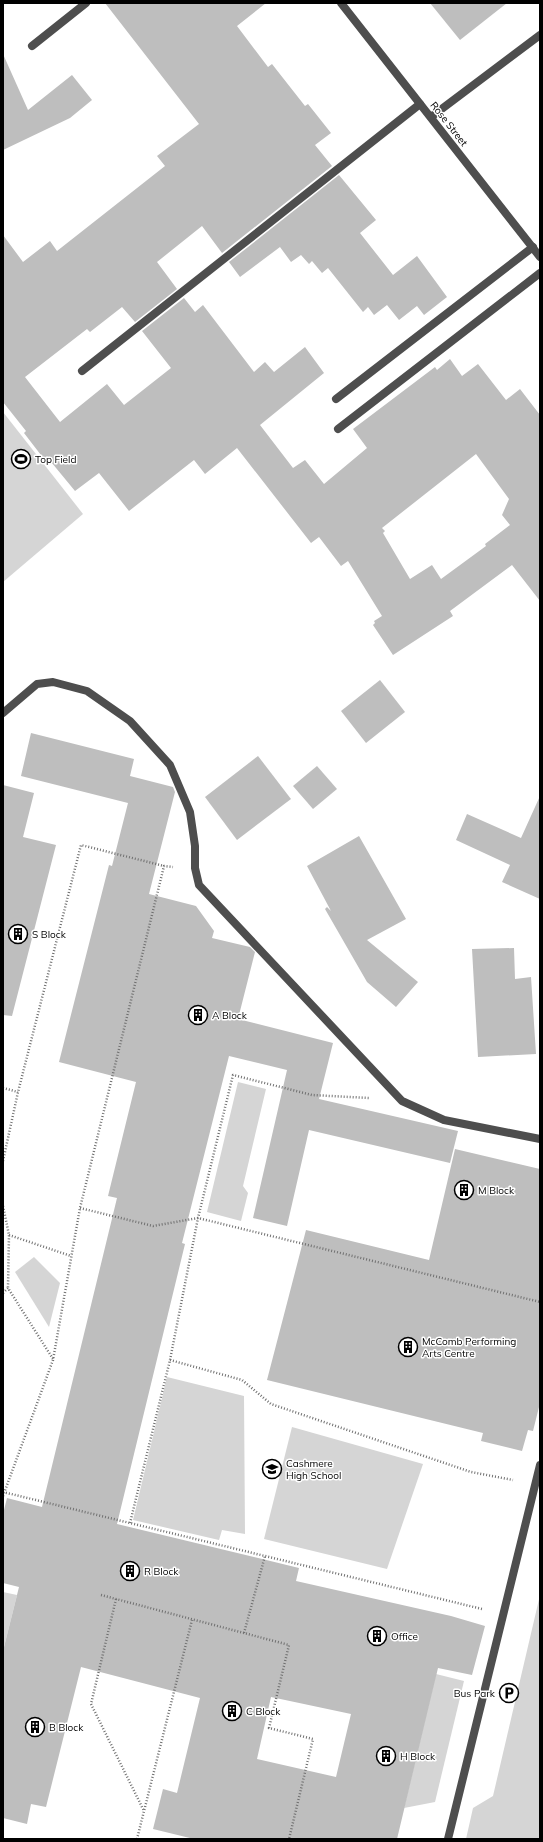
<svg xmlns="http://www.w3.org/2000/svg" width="543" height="1842" font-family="Mulish,sans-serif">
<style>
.green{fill:#d5d5d5}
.building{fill:#bebebe;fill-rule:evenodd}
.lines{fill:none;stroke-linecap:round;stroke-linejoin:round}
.path{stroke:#707070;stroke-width:2.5;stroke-dasharray:1 2;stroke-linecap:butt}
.service{stroke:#4e4e4e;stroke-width:8}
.tertiary{stroke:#4e4e4e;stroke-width:8}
.labels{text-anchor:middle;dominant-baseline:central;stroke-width:3;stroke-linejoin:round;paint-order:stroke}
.street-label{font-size:10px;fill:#000;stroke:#fff}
.poi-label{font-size:10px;fill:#000;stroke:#fff;text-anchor:start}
</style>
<rect width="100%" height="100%" fill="#fff"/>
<g class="green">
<path d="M3 412 83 514 3 582Z"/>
<path d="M238 1082 266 1089 243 1186 248 1193 241 1221 207 1212Z"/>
<path d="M34 1257 60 1283 49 1327 15 1272Z"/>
<path d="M167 1377 244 1396 245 1534 222 1530 219 1540 133 1520Z"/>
<path d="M292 1427 423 1464 387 1569 264 1539Z"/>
<path d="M3 1592 17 1595 3 1651Z"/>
<path d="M540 1595V1839H466L473 1808 493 1796Z"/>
<path d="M436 1674 464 1681 435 1802 404 1808Z"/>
</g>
<g class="building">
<path d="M105 3H266L237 26 268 67 272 64 305 106 308 104 331 133 315 145 332 166 222 253 202 226 157 262 177 289 135 322 122 307 90 332 87 329 25 377 60 422 107 384 124 405 171 368 142 331 184 298 195 312 203 305 254 372 265 362 274 372 305 347 324 373 260 425 293 468 305 460 324 484 367 448 353 429 435 367 437 370 450 359 462 376 478 364 506 400 520 389 540 415V601L512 565 450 611 453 616 393 655 373 625 375 623 374 621 382 616 348 561 341 566 319 537 311 543 237 448 205 474 194 460 129 511 99 473 75 491 47 457 44 459 24 433 26 431 3 402V235L23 262 50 241 57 251 165 166 157 156 199 124ZM476 454 509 499 502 515 510 525 485 544 486 546 441 579 432 565 410 579 383 533 385 531 382 528Z"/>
<path d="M430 3H507L460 40Z"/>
<path d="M3 54 28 110 72 75 92 100 70 118 3 150Z"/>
<path d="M339 175 376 220 360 233 393 275 417 256 447 297 424 315 417 306 399 320 387 305 374 315 368 307 363 312 328 268 322 273 312 261 309 264 301 255 291 262 280 247 240 277 229 262Z"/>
<path d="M380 680 405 712 366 743 341 711Z"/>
<path d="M31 733 134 759 130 776 173 787 175 792 149 894 196 906 214 931 212 938 250 947 255 952 238 1019 333 1043 319 1099 458 1131 450 1163 309 1130 287 1226 253 1218 287 1070 229 1056 182 1243 185 1244 117 1524 299 1568 296 1581 451 1616 485 1626 472 1675 438 1668 397 1839H194L153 1829 163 1789 177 1793 200 1698 81 1667 46 1807 31 1804 27 1824 3 1818V1651L19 1587 3 1583V1514L7 1498 42 1507 117 1198 108 1196 136 1082 59 1062 109 865 112 866 128 803 21 776ZM271 1697 351 1714 336 1777 257 1759Z"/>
<path d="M258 756 291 799 237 840 205 797Z"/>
<path d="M317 766 337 789 313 809 293 786Z"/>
<path d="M3 785 34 793 23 837 56 845 12 1016 3 1015Z"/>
<path d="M540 796V899L502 882 510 865 456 840 467 814 521 838Z"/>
<path d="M359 836 406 919 367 940 418 982 396 1007 367 982 325 909 327 907 331 911 307 866Z"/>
<path d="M514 948 515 979 531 977 536 1054 478 1057 472 949Z"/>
<path d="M455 1149 540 1169V1403L533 1431 528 1430 522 1451 481 1441 483 1433 267 1380 306 1230 429 1260Z"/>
</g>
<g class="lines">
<g class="path">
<path d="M3 1088 18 1092"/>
<path d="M3 1161 18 1092 81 845 164 866"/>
<path d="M3 1206 9 1235 8 1288"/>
<path d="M80 1208 153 1226 198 1218 540 1302"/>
<path d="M9 1235 71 1256"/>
<path d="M3 1293 8 1288 53 1359"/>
<path d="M170 1360 242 1380 271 1404 471 1472 513 1480"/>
<path d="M3 1492 482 1609"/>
<path d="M3 1496 53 1360 80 1208 164 866 173 867"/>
<path d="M130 1523 170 1360 198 1218 233 1075 312 1095 369 1098"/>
<path d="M101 1595 289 1645 269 1728 313 1739 289 1839"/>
<path d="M116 1599 91 1704 144 1811"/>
<path d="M244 1633 265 1556"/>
<path d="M137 1839 192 1620"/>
</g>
<g class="service">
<path d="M32 46 86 3"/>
<path d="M431 117 540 35"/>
<path d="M82 371 420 104"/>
<path d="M336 399 533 247"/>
<path d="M338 429 540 273"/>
<path d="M3 713 37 684 53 682 87 691 130 721 170 765 190 812 195 846V868L199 885 402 1101 444 1120 540 1139"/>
<path d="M448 1839 540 1465"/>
</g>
<path class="tertiary" d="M341 3 540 257"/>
</g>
<defs>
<g id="stadium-ring" transform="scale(1)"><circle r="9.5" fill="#fff" stroke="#000" stroke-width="1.5"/><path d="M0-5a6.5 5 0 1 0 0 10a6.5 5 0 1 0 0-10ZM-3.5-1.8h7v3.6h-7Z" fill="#000"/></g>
<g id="building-ring" transform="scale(1)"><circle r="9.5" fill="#fff" stroke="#000" stroke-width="1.5"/><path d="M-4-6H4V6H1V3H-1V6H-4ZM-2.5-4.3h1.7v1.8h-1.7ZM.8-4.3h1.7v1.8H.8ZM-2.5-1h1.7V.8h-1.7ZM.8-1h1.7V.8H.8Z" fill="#000"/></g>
<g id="school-ring" transform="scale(1)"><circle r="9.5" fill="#fff" stroke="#000" stroke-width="1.5"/><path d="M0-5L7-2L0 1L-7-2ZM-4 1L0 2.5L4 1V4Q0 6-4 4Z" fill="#000"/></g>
<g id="parking-ring" transform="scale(1)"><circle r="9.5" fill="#fff" stroke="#000" stroke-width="1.5"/><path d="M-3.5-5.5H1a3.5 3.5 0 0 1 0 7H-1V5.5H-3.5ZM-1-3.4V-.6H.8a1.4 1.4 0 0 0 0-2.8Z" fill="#000"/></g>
</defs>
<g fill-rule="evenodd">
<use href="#stadium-ring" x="21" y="459"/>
<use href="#building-ring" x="18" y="934"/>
<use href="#building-ring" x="198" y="1015"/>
<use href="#building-ring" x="464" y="1190"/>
<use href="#building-ring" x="408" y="1347"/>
<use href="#school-ring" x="272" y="1469"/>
<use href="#building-ring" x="130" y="1571"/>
<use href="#building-ring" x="377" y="1636"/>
<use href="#parking-ring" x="509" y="1693"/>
<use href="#building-ring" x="232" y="1711"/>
<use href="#building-ring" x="35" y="1727"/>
<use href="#building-ring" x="386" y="1756"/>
</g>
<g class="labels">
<g class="street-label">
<text transform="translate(449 124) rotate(52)">Rose Street</text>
</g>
<g class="poi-label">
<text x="35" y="459">Top Field</text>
<text x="32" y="934">S Block</text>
<text x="212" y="1015">A Block</text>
<text x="478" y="1190">M Block</text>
<text x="422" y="1341">McComb Performing<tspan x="422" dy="12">Arts Centre</tspan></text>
<text x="286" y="1463">Cashmere<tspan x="286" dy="12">High School</tspan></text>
<text x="144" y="1571">R Block</text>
<text x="391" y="1636">Office</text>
<text x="495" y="1693" text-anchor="end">Bus Park</text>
<text x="246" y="1711">C Block</text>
<text x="49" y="1727">B Block</text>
<text x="400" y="1756">H Block</text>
</g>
</g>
<rect width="543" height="1842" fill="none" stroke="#000000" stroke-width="8"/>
</svg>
